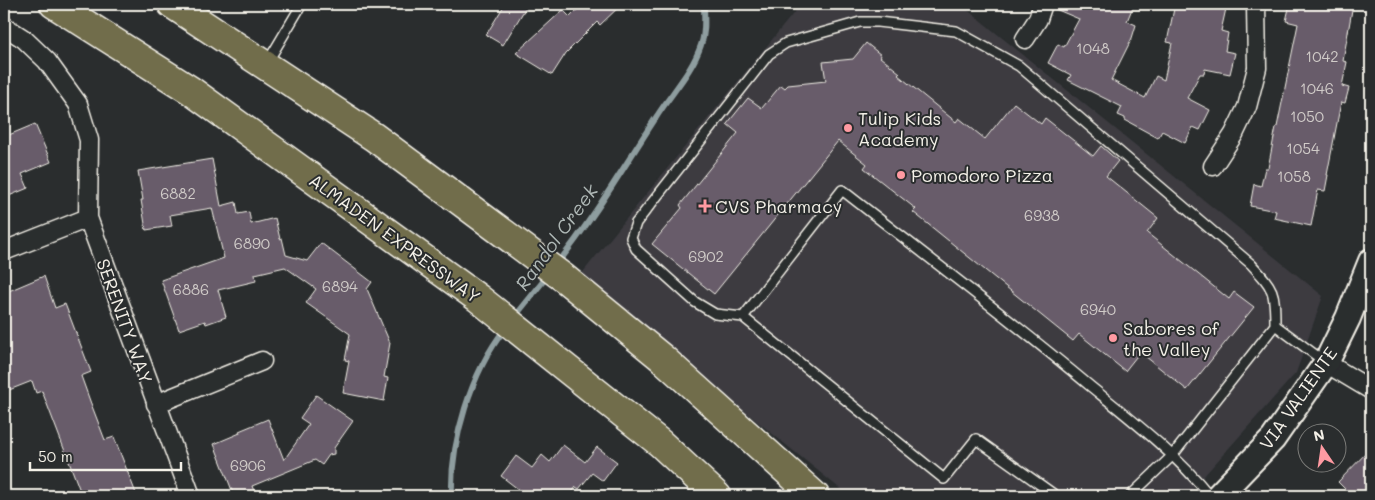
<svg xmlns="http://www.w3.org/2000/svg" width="1375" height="500" font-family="Mali,sans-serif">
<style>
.built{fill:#3c3b40}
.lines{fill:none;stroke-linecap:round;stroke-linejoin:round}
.stream{stroke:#8e9d9f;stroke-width:6}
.building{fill:#675c6b;stroke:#f4f1e8}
.lane-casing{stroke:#f4f1e8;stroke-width:12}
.street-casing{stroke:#f4f1e8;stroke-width:21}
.secondary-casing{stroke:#f4f1e8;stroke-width:28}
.primary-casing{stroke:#f4f1e8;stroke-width:31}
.lane{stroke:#2a2d2e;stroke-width:9}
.street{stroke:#2a2d2e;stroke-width:18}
.secondary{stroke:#2a2d2e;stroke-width:24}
.primary{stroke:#716d4b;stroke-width:28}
.poi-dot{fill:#ff9aa2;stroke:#2a2d2e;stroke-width:2}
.labels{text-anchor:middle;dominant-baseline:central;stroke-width:4;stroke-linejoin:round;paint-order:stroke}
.number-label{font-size:15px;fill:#d1ccc9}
.poi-label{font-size:18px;fill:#f4f1e8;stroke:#2a2d2e;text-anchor:start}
.street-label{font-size:18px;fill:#f4f1e8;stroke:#2a2d2e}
.water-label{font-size:19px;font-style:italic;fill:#b0b9b7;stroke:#2a2d2e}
</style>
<rect width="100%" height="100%" fill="#2a2d2e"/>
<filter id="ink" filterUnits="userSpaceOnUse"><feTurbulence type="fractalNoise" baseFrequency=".02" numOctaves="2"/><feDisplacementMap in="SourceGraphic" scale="10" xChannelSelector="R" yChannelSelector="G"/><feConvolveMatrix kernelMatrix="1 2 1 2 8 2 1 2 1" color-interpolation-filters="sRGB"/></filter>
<g filter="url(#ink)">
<path class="built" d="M801 4H921L965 8 1323 296 1296 373 1186 496H849L579 277Z"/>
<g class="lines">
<path class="stream" d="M557 264C594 218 624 166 657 116 672 92 692 72 701 45 706 32 704 17 704 4
M513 319 549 274
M452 496C450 442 471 372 505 329"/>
</g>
<path class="building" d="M505 4H528L503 45 486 35Z
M580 4H622L600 25 597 22 566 53 552 75 516 53 563 10 570 17 582 5Z
M1053 4H1134L1127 21 1136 25 1132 38 1111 80 1145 98 1156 76 1164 80 1172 43 1167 42 1175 4H1227L1221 31 1228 33 1225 51 1235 53 1230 74 1205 69 1204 74H1200L1187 98 1210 110 1200 130 1193 127 1185 143 1162 131 1158 138 1125 120V118L1118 115 1122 107 1068 80 1071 75 1048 63 1058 44 1064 47 1079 19 1053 8Z
M1290 4H1353L1343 61 1347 62 1342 86 1349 88 1345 103 1341 102 1327 175H1328L1325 191 1318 190 1311 226 1274 218 1276 211 1250 206 1254 184 1261 186 1265 168H1268L1276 127H1277L1298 24 1286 21Z
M866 43 881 55 880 57 900 73 898 75 956 122 959 118 985 139 1014 103 1041 124 1045 118 1093 156 1101 146 1118 161 1106 176 1158 218 1147 233 1229 299 1234 292 1254 307 1187 390 1140 352 1125 371 1079 334 1073 341 913 212 916 209 864 168 867 164 838 141 714 294 652 244 682 208 680 205 738 133 727 124 748 98 762 108 781 85 785 88 788 85 826 81 823 62 853 59Z
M35 124 51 162 22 174 28 188 4 198V137Z
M212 159 221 206 236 202 238 214 249 212 251 224 275 218 280 239 282 238 286 255 307 261 321 243 372 282 367 289 390 343 384 377 388 378 384 401 343 393 349 361 345 360 350 334 306 303 316 289 285 267 255 274 256 281 218 290 226 317 206 324 205 321 179 330 161 280 224 258 212 208 170 215 172 226 146 230 141 200H143L138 171Z
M44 276 55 308 65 304 91 372 81 376 90 401 105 440 114 437 137 496H82L42 391 36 393 32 381 4 392V293Z
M316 395 353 421 334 448V454L329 455 322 465 315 460 252 486 256 496H240L238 492 233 493 214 444 240 433 239 431 268 419 284 460 309 424 300 418Z
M563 445 585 462 597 447 617 462 603 481 592 473 579 489 576 487 569 496H527L501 476 516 456 532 468 542 455 550 462Z
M1371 448V496H1352L1338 482Z"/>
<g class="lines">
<g class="lane-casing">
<path id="lane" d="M267 63 302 4
M743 317 715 314 695 302 636 249 631 238 636 223 769 54 786 43 860 22H878L956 31 1019 66 1251 264C1274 289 1275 290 1275 325L1172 456 1130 496
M1275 325 1325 362
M1056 496 976 439 944 479 743 317 842 190C925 255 1009 318 1090 386 1132 420 1176 454 1210 496"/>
</g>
<g class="street-casing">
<path id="street" d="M4 26 24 39 47 61 78 104 89 140 88 218 191 496
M1025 39 1038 19 1043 4
M1213 166 1234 134 1247 107 1257 68 1256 4
M4 251 88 218
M1326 363 1371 390
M156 404 262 361"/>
</g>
<g class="secondary-casing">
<path id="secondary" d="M1218 496 1273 439 1326 363 1348 318 1371 261"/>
</g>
<g class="primary-casing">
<path id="primary" d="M54 4 190 90 478 298 660 443 717 496
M172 4 374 137 564 278 662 358 815 496"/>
</g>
<use href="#lane" class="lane"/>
<use href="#street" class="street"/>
<use href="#secondary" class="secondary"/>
<use href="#primary" class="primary"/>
</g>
</g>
<g class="poi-dot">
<circle cx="848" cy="128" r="5"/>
<circle cx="901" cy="175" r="5"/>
<path d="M702.5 198.5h5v5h5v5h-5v5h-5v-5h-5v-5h5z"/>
<circle cx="1113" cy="338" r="5"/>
</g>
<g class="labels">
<g class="number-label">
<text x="1093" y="48">1048</text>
<text x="1322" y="56">1042</text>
<text x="1317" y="88">1046</text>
<text x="1307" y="116">1050</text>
<text x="1303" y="148">1054</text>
<text x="1294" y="176">1058</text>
<text x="178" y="193">6882</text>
<text x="1042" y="215">6938</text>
<text x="252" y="243">6890</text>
<text x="706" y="256">6902</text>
<text x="340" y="286">6894</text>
<text x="191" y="289">6886</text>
<text x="1098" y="309">6940</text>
<text x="248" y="465">6906</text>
</g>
<g class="poi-label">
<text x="858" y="118">Tulip Kids<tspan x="858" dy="21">Academy</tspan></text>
<text x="911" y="175">Pomodoro Pizza</text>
<text x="715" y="206">CVS Pharmacy</text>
<text x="1123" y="328">Sabores of<tspan x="1123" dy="21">the Valley</tspan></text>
</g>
<g class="street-label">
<text transform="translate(395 238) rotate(36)">ALMADEN EXPRESSWAY</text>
<text transform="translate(125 321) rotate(70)">SERENITY WAY</text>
<text transform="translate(1298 398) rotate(-55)">VIA VALIENTE</text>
</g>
<g class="water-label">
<text transform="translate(556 237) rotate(-54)">Randol Creek</text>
</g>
</g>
<rect width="1375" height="500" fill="none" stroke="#2a2d2e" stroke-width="20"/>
<rect x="10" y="10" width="1355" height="480" fill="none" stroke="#f4f1e8" stroke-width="2" filter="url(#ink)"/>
<g transform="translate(1322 448) rotate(347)"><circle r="24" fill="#2a2d2e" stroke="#7b7b78"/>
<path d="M0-4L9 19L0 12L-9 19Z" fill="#ff9aa2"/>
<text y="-8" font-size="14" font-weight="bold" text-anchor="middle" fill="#f4f1e8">N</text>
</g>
<path d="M30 462v8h151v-8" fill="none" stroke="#f4f1e8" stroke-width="2.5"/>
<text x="38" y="462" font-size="15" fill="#f4f1e8" stroke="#2a2d2e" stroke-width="4" paint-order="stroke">50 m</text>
</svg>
